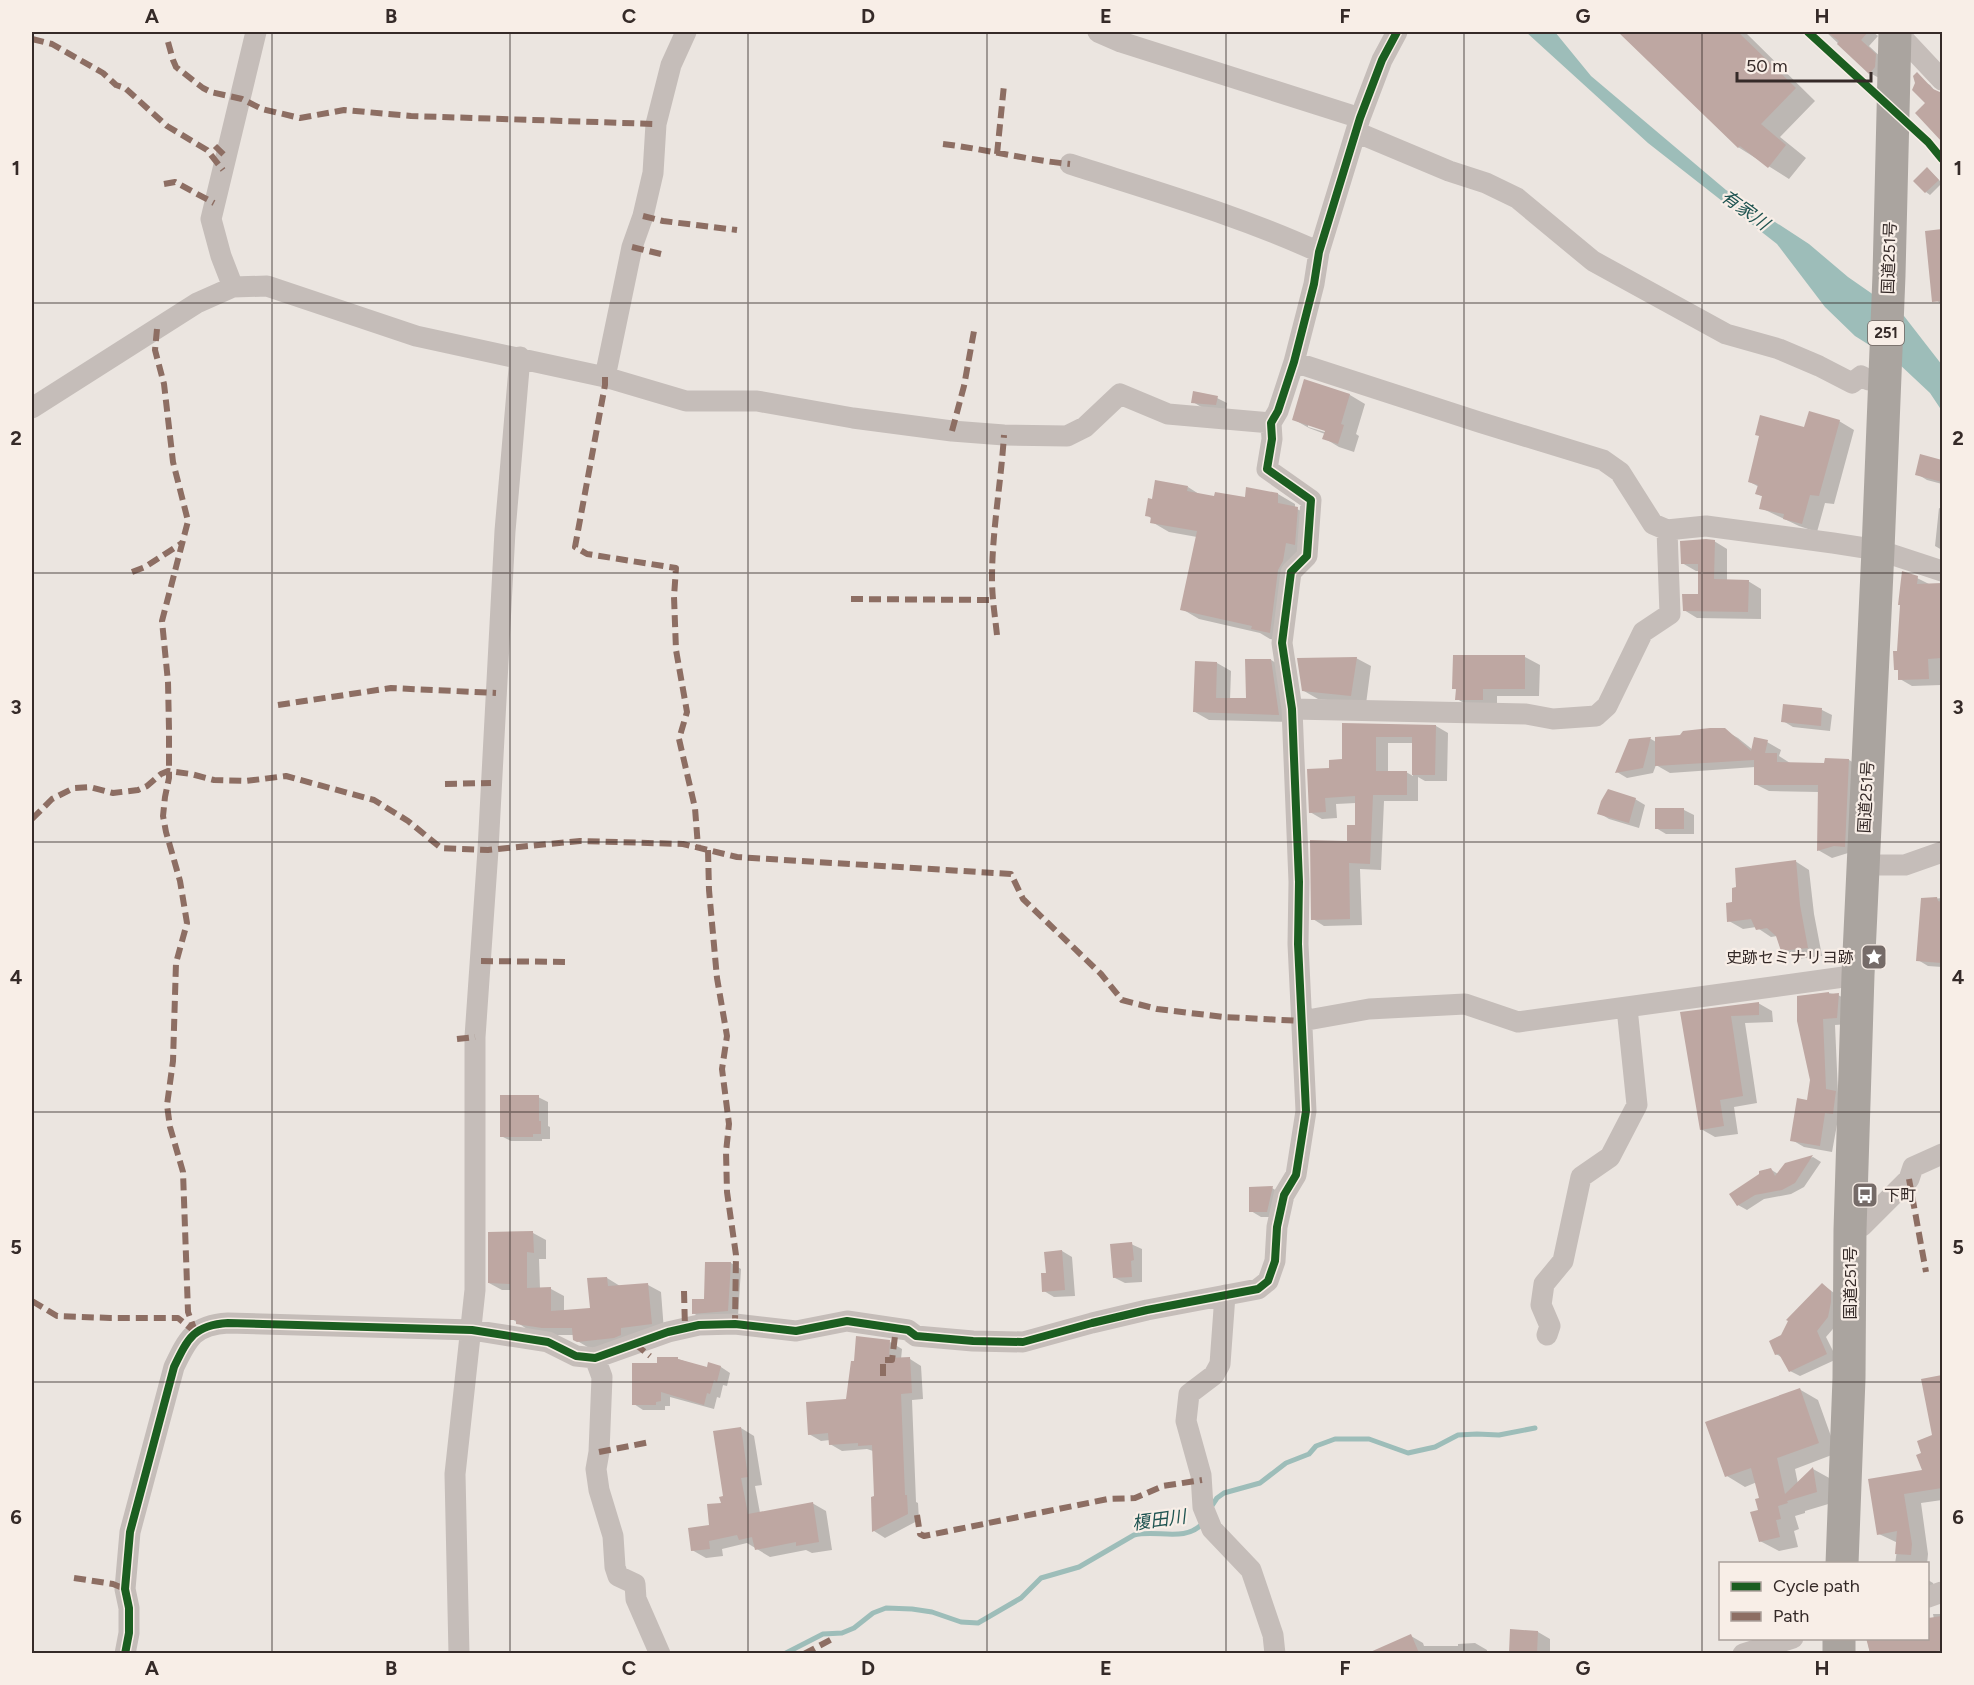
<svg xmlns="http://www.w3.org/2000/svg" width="1974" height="1685" font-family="Figtree,'Noto Sans JP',sans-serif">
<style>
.water{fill:#9dbdb9}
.shadow{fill:#0003;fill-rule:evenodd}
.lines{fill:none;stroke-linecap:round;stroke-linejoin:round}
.stream{stroke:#9dbdb9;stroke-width:5}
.building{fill:#bea7a2}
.street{stroke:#c5bdb9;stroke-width:21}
.highway{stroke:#aaa49f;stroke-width:33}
.quiet{stroke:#8d6e63;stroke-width:6;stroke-dasharray:12 6;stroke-linecap:butt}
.cycleway-casing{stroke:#f8eee7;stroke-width:11}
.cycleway{stroke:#1b5e20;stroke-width:8}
.grid{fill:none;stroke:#352a28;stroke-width:1.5;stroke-opacity:0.55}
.labels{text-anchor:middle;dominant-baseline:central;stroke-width:4.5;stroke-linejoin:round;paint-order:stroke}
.shield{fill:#f8eee7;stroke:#706561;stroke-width:1.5}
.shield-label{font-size:15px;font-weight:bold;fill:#352a28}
.street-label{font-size:16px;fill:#352a28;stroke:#f8eee7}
.poi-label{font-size:16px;fill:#352a28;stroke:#f8eee7;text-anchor:end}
.water-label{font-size:18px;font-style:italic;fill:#1f5451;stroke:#f8eee7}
.neatline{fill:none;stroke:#352a28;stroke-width:2}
.grid-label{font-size:20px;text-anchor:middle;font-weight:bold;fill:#352a28}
</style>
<rect width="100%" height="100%" fill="#ebe5e0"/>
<path class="water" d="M1526 32H1555L1591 76 1726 190 1809 244 1848 277 1904 316 1942 365V411L1930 393 1898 363 1855 336 1825 307 1777 244 1648 143Z"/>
<path class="shadow" d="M1620 32H1745L1815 101 1780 137 1806 158 1789 179 1738 147Z
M1826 32H1873L1878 36 1869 46 1885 61 1879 78 1870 73Z
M1920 80 1930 85 1942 99V139L1917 113 1927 103Z
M1931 172 1942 183 1930 195 1926 192Z
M1942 231V304L1934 299 1927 232Z
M1305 381 1350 395 1365 404 1356 434 1359 436 1354 452 1339 447 1324 438 1325 434 1309 428 1293 419ZM1308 424 1332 431 1331 434 1308 427Z
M1217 398 1227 403 1226 410 1203 408 1193 402Z
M1839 421 1854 430 1834 504 1825 503 1817 532 1799 526 1761 508 1764 497 1757 494 1759 487 1750 482 1805 429Z
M1922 456 1942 461V484L1927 480 1917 474Z
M1188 487 1202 496 1246 499 1278 494 1295 504V508L1315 518 1296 581 1288 642 1270 639 1260 633 1199 619 1182 609 1197 537 1169 532 1152 522V519L1147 515Z
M1939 508 1942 509V550L1935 546Z
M1714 541 1727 549V581H1748L1761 589V619L1697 618 1684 610 1700 596V571H1696L1682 563Z
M1917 578 1931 585H1942L1941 685 1912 686 1900 679V671L1895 669Z
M1525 657 1540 665 1539 696H1497V708L1471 707 1457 699V690L1454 688Z
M1356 658 1371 666 1366 704 1318 699 1304 691Z
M1271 660 1285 668 1293 722 1209 720 1195 712 1196 663H1217L1231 671 1230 700H1248Z
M1822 710 1832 715 1830 731 1793 727 1783 721Z
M1343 724 1436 726 1448 733 1447 781H1425L1418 777V801H1384L1381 870 1360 869 1362 925 1324 926 1313 919 1356 827V803L1336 804 1337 818 1322 819 1310 812 1331 769 1344 761ZM1388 743H1414L1413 776 1406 772H1388Z
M1724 730 1738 738 1753 750 1767 742 1781 750 1779 756 1790 763 1825 764 1826 759 1849 760 1863 768 1848 853 1832 858 1818 850 1819 792 1769 791 1755 784V767L1670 773 1656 765 1653 773 1627 778 1617 772 1630 740 1651 739 1656 742Z
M1635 799 1645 805 1639 828 1609 819 1599 813Z
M1656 809 1684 810 1694 815V834H1666L1656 828Z
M1795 861 1809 870 1814 914 1822 956 1797 959 1783 950 1777 936 1771 937 1756 927 1743 929 1729 921 1734 904Z
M1942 898V967L1928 966 1918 960 1923 900Z
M1829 993 1838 995 1851 1002 1849 1024 1835 1025 1838 1093 1848 1099 1838 1119 1832 1152 1804 1147 1792 1140 1808 1102 1812 1080 1799 1021Z
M1758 1003 1772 1011 1773 1022 1745 1023 1757 1103 1734 1107 1738 1134 1715 1137 1701 1129 1682 1014Z
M538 1097 548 1102V1126L550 1127V1139H542V1141H511L501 1136Z
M1813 1157 1821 1162 1804 1187 1791 1194 1764 1199 1747 1210 1738 1205 1770 1169 1778 1174 1786 1165Z
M1272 1188 1282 1194 1277 1217H1261L1251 1211Z
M533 1233 546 1240V1259H539L540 1289H551L564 1296V1312L591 1310 607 1278 620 1286 648 1285 661 1292 664 1331 591 1349 574 1339V1335H556L530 1331 512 1319V1290H502L489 1283Z
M1131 1244 1142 1249V1282L1125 1283 1115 1278Z
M1062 1251 1072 1257 1075 1296 1054 1297 1044 1291 1047 1274Z
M706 1263H731L741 1269 738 1316 703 1319 693 1313 705 1301Z
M1823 1285 1841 1298 1838 1323 1826 1337 1837 1359 1800 1376 1790 1371 1783 1358 1776 1354 1782 1336Z
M890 1342 902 1349 901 1359H910L921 1366 923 1399 912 1400 916 1502 918 1503 919 1520 885 1538 874 1531 872 1498H876L873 1451 867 1449 842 1451 830 1444V1440L821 1441 809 1434 848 1401Z
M678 1359 708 1369 709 1364 721 1367 730 1373 727 1386 723 1385 720 1398 717 1397 714 1409 670 1397V1406H665V1410H643L634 1404 659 1364Z
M1942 1376V1500L1921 1503 1928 1554 1927 1564H1895L1898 1543 1879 1534 1870 1480 1924 1471 1923 1454 1934 1436 1922 1380Z
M1799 1389 1818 1400 1837 1453 1795 1469 1798 1484 1813 1469 1831 1479 1835 1502 1805 1511V1513L1795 1516 1799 1529 1794 1531 1798 1547 1779 1551 1760 1541 1761 1499 1757 1482 1745 1487 1727 1476Z
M741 1428 754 1436 762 1485 755 1486 760 1513 812 1503 826 1511 832 1550 812 1553 806 1550 770 1557 747 1543 722 1549 723 1556 706 1558 692 1550 710 1527 723 1505Z
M1928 1580 1933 1583 1937 1596 1928 1600Z
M1933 1614H1942V1654H1870L1867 1638H1928V1620L1934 1619Z
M1511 1631 1538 1632 1550 1639V1654H1510Z
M1411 1636 1423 1643 1424 1646H1458V1644L1475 1643 1487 1650V1654H1395L1391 1645Z"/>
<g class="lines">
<path class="stream" d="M1211 1507 1217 1498 1224 1493 1260 1483 1286 1463 1309 1454 1316 1446 1335 1439H1369L1408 1453 1435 1447 1458 1435 1477 1434 1499 1435 1535 1428
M784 1654 823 1634 842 1633 854 1628 873 1613 886 1608 912 1609 932 1612 961 1622 978 1623 1021 1598 1041 1578 1079 1567 1134 1535C1157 1529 1185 1543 1203 1523"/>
</g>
<path class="building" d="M1618 32H1738L1796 88 1761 124 1786 145 1768 168 1740 146 1738 148Z
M1827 32H1868L1861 40 1876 54 1875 67 1869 74 1837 44 1839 41Z
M1917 72 1933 89 1942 93V142L1915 113 1925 103 1912 90 1915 83 1913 76Z
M1927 167 1939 180 1925 193 1913 181Z
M1942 229V301L1932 302 1925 231Z
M1304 379 1350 394 1341 424 1344 425 1338 444 1322 439 1325 431 1292 420Z
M1193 391 1218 396 1216 405 1191 403Z
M1809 411 1840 420 1819 496 1810 495 1802 524 1783 519 1784 514 1759 509 1762 496 1755 494 1758 485 1748 482 1759 436 1755 435 1760 415 1804 427Z
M1920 454 1942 460V482L1915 475Z
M1155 480 1188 486 1187 491 1214 496 1215 492 1245 497 1246 487 1278 493V503L1298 507 1295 545 1286 543 1283 561 1278 570 1270 633 1251 629 1252 626 1180 610 1197 531 1150 523 1151 517 1145 516 1148 498 1152 499Z
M1706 539 1715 540 1714 579 1749 580 1748 612 1683 611 1682 594H1698V564H1681L1680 541Z
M1902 571 1918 576 1917 584 1942 583V658L1928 659 1929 679 1898 680V670H1894L1893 651H1897L1900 605H1898Z
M1453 655H1525V689H1483V700H1455L1456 689H1452Z
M1357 657 1351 696 1302 691 1297 658Z
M1245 659H1271L1279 715 1193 712 1195 661 1217 662 1216 698H1246Z
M1783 704 1822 708 1821 726 1781 722Z
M1342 723 1436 725 1435 775H1412V737H1376V771H1407V795H1373L1370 864 1349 863 1350 919 1311 920 1310 840 1347 841V825H1355V796L1325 798 1326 812 1309 813 1307 769 1329 768V760L1342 759Z
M1710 728H1725L1751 751 1754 737 1768 740 1765 753H1777V762L1824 763 1825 758 1849 759 1845 847 1834 846 1817 851 1818 785H1754V760L1655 766V737L1680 735 1683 731Z
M1651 737 1643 768 1615 773 1629 739Z
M1608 789 1636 798 1629 823 1597 814 1601 801Z
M1655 808H1684V829H1655Z
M1796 860 1800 905 1808 948 1781 951 1776 936 1767 928 1756 930 1751 919 1727 922 1726 903 1732 902V888L1736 887 1735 868Z
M1937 897 1938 901 1942 902V963L1916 961 1921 898Z
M1829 992V994L1839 993 1837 1018 1823 1019 1826 1089 1836 1091 1835 1098 1833 1114 1825 1113 1820 1146 1790 1141 1797 1098 1807 1100 1810 1080 1797 1021V996Z
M1759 1002V1015L1731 1016 1743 1096 1720 1100 1724 1126 1700 1130 1680 1012Z
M500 1095H539V1121H541V1134H533V1137H500Z
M1813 1155 1795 1183 1782 1190 1755 1195 1737 1206 1729 1194 1759 1174V1171L1771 1168 1775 1176 1785 1163Z
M1273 1186 1267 1212H1249V1187Z
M533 1231 534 1253 527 1252V1288L551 1287V1311L590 1308 587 1278 607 1277 608 1286 648 1283 652 1324 621 1328V1335L614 1338 577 1342 573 1340 572 1328H542L516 1324V1320H510V1284L488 1283V1232Z
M1132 1242 1134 1260 1131 1261 1132 1277 1113 1278 1110 1244Z
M1062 1250 1065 1290 1042 1292 1041 1273H1046L1044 1252Z
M705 1262H731L728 1311 692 1314V1299H704Z
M1822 1283 1831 1291V1302L1828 1317 1817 1331 1827 1354 1789 1372 1779 1354 1775 1355 1769 1341 1781 1335 1788 1321 1786 1320Z
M856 1336 890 1340 889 1358 910 1357 912 1393 901 1394 905 1495H907L908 1514 872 1532 871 1497 874 1496 872 1445 858 1446V1443L829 1445 828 1433 808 1435 806 1402 846 1399 851 1361H854Z
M657 1357H678V1359L707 1367 708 1362 721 1366 717 1382 714 1380 710 1394 707 1393 704 1405 661 1392V1401L656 1402V1405H632V1363H657Z
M1942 1375V1459H1940L1942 1488 1904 1494 1912 1544 1911 1555 1895 1554 1897 1531 1877 1535 1868 1479 1922 1470 1916 1455 1921 1453 1917 1441 1932 1435 1921 1379Z
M1800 1388 1819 1443 1777 1458 1785 1494 1813 1467 1817 1492 1787 1501 1788 1503 1778 1506 1781 1519 1776 1520 1780 1537 1759 1542 1750 1512 1758 1510 1755 1499 1759 1498 1751 1468 1725 1477 1705 1422Z
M741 1427 748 1477 741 1478 748 1514 813 1502 819 1542 796 1546V1542L755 1550 752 1537 739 1540 737 1535 709 1541 710 1549 691 1551 688 1528 709 1525 707 1504 721 1503 719 1497 723 1496 713 1431Z
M1942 1616V1650L1922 1653H1870L1866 1638H1928V1618Z
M1510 1629 1538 1631 1537 1653H1509Z
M1411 1634 1419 1653H1368Z"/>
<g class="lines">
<path class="street" d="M1098 32 1121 42 1360 118
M1897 32 1942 80
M1356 132 1449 171 1486 183 1517 198 1593 261 1726 334 1779 349 1819 366 1852 383 1861 376 1869 380
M1070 164C1154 191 1238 215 1319 252
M233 287 221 256 211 219 256 32
M1294 362 1479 422 1603 460 1620 472 1653 524 1667 530 1706 526 1833 543 1878 550 1942 571
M605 377 632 247 643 216 653 173 656 124 671 65 686 32
M32 408 197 303 233 287 267 286 416 336 605 377 686 401H757L853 418 952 431 1004 435 1067 436 1085 427 1120 394 1168 414 1271 423
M1292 709 1526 714 1553 719 1596 716 1607 706 1643 632 1670 614 1667 530
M1863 865H1905L1942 852
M1302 1021 1369 1009 1465 1004 1518 1022 1858 975
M1850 1230 1862 1226 1909 1179 1913 1167 1942 1154
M1225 1295 1220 1364 1214 1375 1189 1394 1186 1421 1201 1475 1203 1507 1212 1529 1251 1570 1273 1635 1275 1654
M1547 1335 1550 1326 1541 1305 1544 1284 1563 1261 1581 1177 1610 1157 1637 1105 1627 1008
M595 1358 602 1377 599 1452 596 1469 599 1490 613 1536 615 1567 618 1576 635 1584 636 1599 660 1654
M1928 1597 1942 1592
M125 1654 129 1633V1608L125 1589 130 1532 174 1367C188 1338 194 1325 228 1323L472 1330 548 1342 576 1356 595 1358 668 1332 699 1325 735 1324 796 1331 847 1321 908 1330 916 1336 973 1341 1023 1342 1092 1323 1147 1310 1258 1289 1268 1281 1275 1261 1277 1227 1284 1195 1296 1175 1306 1111 1298 944 1299 882 1292 709 1282 643 1291 572 1307 556 1311 500 1267 469 1272 439 1271 423 1278 411 1294 362 1314 284 1319 252 1360 118 1382 60 1397 32
M459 1654 455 1474 475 1290V1037L488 850 505 531 520 357
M1743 1654 1793 1638"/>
<path class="highway" d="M1842 1564 1849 1378 1850 1230 1858 975 1878 550 1889 275 1895 32
M1839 1654V1638"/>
<path class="quiet" d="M32 39 52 44 103 73 116 85 125 88 167 126 207 150 223 170
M168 42 173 60 176 67 203 88 211 92 242 99 262 109 300 118 344 110 411 116 656 124
M943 144C985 149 1027 160 1070 164
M215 146 226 157
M997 154 1004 85
M164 184 175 182 214 203
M643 216 663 221 737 230
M632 247 661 254
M157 329 155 350 164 384 173 462 188 521 162 621 168 682 169 729V778L165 797 163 816 166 832 180 881 187 923 176 963 173 1061 167 1105 170 1127 183 1172 188 1312 195 1331
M605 377V385L575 547 587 554 676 568 674 597 676 650 687 712 679 739 695 808 698 847
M952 431 964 386 974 331
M132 572 145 567 182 543
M851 599 993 600
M997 635C995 616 992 598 992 579 992 531 1001 483 1004 435
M278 705 391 688 496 693
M445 784 491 783
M32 819 52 799 74 788 90 787 113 793 138 790 147 786 161 774 168 771 191 774 214 780 246 781 286 776 374 800 408 821 441 848 488 850 580 841 683 844 737 857 1011 874 1023 899 1101 974 1122 1000 1157 1009 1224 1017 1302 1021
M708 850 709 890 717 978 727 1036 722 1069 729 1124 726 1152 727 1192 736 1255 735 1324
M481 961 569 962
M457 1039 475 1037
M1909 1179 1926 1272
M684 1291 685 1328
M32 1301 57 1316 110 1318H178L194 1331
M635 1344 650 1356
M883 1376V1360H892L896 1328
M599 1452 650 1442
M917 1515 920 1534 924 1536 1108 1499 1135 1498 1163 1486 1202 1480
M74 1578 113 1584 125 1589
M804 1654 832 1639"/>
<g class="cycleway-casing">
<path id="cycleway" d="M1808 32 1928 142 1942 159
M125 1654 129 1633V1608L125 1589 130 1532 174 1367C188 1338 194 1325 228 1323L472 1330 548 1342 576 1356 595 1358 668 1332 699 1325 735 1324 796 1331 847 1321 908 1330 916 1336 973 1341 1023 1342 1092 1323 1147 1310 1258 1289 1268 1281 1275 1261 1277 1227 1284 1195 1296 1175 1306 1111 1298 944 1299 882 1292 709 1282 643 1291 572 1307 556 1311 500 1267 469 1272 439 1271 423 1278 411 1294 362 1314 284 1319 252 1360 118 1382 60 1397 32"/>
</g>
<use href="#cycleway" class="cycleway"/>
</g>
<path class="grid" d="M272 32V1654M510 32V1654M748 32V1654M987 32V1654M1226 32V1654M1464 32V1654M1702 32V1654M32 303H1942M32 573H1942M32 842H1942M32 1112H1942M32 1382H1942"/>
<defs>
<g id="sight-square" transform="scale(1.35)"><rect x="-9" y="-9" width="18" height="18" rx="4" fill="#756b68" stroke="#f8eee7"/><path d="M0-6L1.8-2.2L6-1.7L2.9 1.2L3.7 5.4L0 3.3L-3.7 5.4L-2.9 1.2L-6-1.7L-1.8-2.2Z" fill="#fff"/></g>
<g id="bus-square" transform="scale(1.35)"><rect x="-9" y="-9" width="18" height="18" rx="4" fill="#756b68" stroke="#f8eee7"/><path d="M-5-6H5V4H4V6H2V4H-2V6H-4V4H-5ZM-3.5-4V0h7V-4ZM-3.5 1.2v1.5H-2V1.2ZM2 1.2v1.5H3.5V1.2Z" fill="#fff"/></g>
</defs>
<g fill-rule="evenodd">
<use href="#sight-square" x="1874" y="957"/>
<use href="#bus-square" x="1865" y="1195"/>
</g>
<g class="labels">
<rect class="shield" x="1868" y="321" width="36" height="24" rx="4.5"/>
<g class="shield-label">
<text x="1886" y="333">251</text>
</g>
<g class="street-label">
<text transform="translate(1889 258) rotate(-88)">国道251号</text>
<text transform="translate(1866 797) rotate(-87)">国道251号</text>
<text transform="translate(1850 1283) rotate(-90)">国道251号</text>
</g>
<g class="poi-label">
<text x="1854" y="957">史跡セミナリヨ跡</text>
<text x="1884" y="1195" text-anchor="start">下町</text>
</g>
<g class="water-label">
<text transform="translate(1745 210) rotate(36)">有家川</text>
<text transform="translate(1159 1520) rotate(-8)">榎田川</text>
</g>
</g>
<rect width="1974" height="1685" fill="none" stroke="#f8eee7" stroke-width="66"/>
<rect x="1719" y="1562" width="210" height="78" fill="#f8eee7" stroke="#aaa09b" stroke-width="1.5"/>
<rect x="1731" y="1582" width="30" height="9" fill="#1b5e20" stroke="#aaa09b" stroke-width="1.5"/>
<text x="1773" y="1592" font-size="18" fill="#352a28">Cycle path</text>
<rect x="1731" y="1612" width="30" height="9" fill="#8d6e63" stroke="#aaa09b" stroke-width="1.5"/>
<text x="1773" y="1622" font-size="18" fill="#352a28">Path</text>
<path d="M1737 72v9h134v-9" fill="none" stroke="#352a28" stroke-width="3"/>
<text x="1746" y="72" font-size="18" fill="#352a28" stroke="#f8eee7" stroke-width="4.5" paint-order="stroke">50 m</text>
<rect x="33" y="33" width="1908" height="1619" class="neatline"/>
<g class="grid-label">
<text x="152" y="23">A</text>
<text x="391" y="23">B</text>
<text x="629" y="23">C</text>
<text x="868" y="23">D</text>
<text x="1106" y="23">E</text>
<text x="1345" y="23">F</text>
<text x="1583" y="23">G</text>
<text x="1822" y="23">H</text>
<text x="16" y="175">1</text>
<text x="1958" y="175">1</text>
<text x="16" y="445">2</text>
<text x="1958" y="445">2</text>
<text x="16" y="714">3</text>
<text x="1958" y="714">3</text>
<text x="16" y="984">4</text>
<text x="1958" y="984">4</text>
<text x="16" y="1254">5</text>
<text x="1958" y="1254">5</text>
<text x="16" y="1524">6</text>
<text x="1958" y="1524">6</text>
<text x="152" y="1675">A</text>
<text x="391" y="1675">B</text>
<text x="629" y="1675">C</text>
<text x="868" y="1675">D</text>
<text x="1106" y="1675">E</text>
<text x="1345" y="1675">F</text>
<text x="1583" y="1675">G</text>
<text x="1822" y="1675">H</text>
</g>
</svg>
